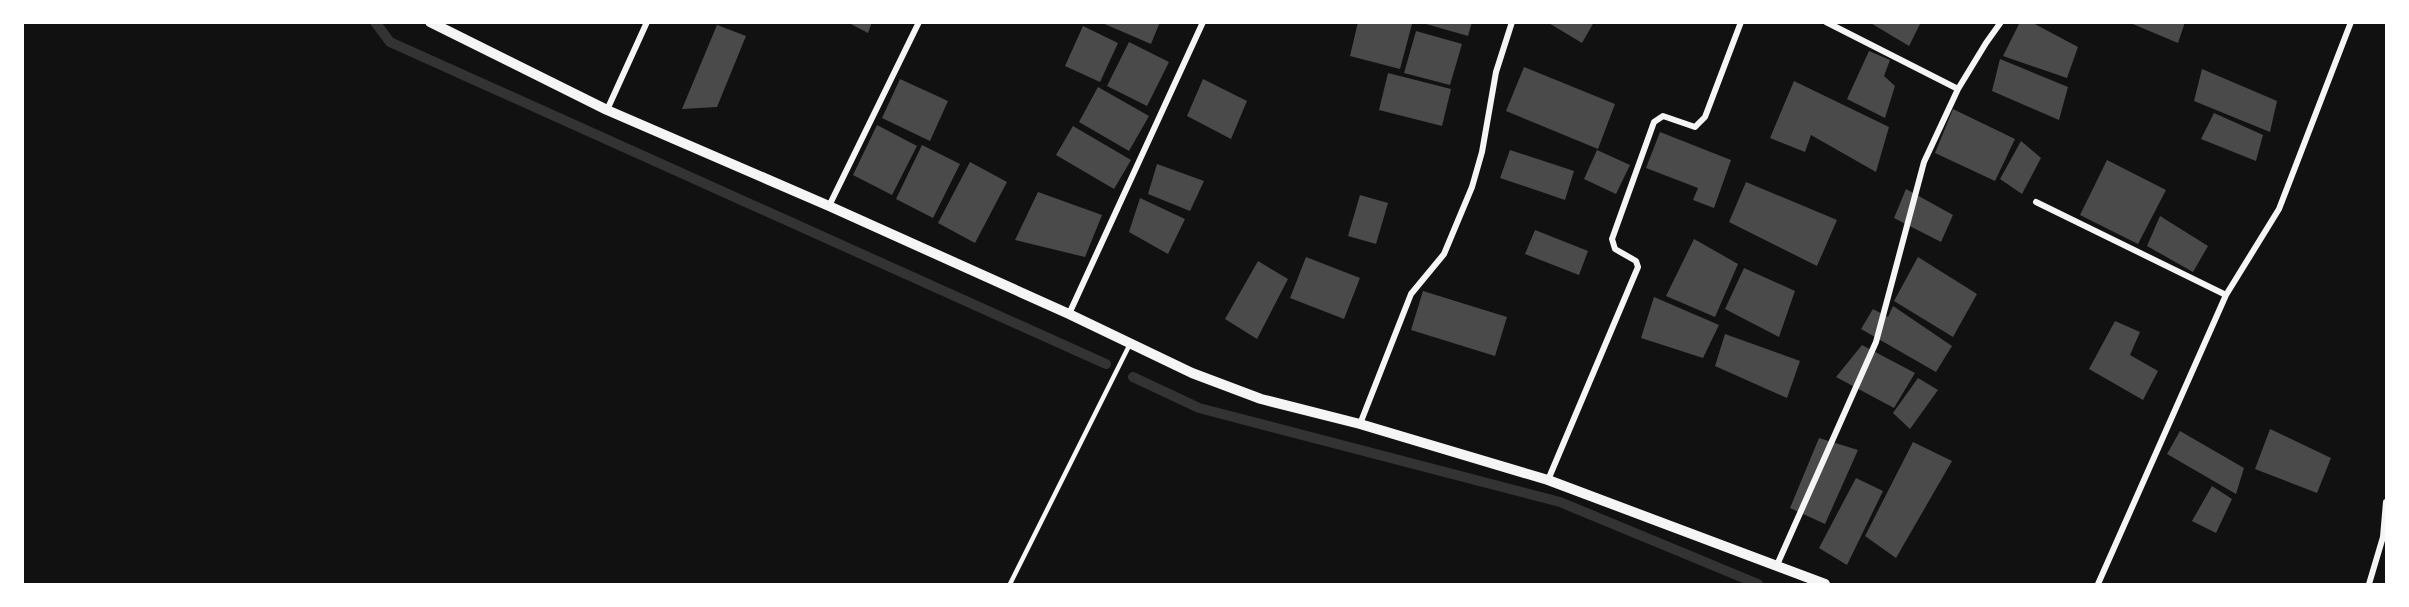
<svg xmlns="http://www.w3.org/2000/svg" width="2409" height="607" font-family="Helvetica,sans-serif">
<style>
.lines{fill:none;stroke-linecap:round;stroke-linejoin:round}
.stream{stroke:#333;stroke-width:10}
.building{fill:#4a4a4a}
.service{stroke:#f5f5f5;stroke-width:4.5}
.minor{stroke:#f5f5f5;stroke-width:6}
.tertiary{stroke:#f5f5f5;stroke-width:10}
</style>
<rect width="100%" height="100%" fill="#111"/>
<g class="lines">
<path class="stream" d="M375 22 390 42 1106 364
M1133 377 1199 408 1560 502 1758 584"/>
</g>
<path class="building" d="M847 22H872L868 33Z
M1100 22H1160L1151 44Z
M1358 22 1412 24 1400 69 1350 56Z
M1419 22H1472L1468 36Z
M1547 22H1594L1582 43Z
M1869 22H1921L1909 46Z
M2020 22H2031L2078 47 2067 78 2003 56Z
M2128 22H2185L2178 43Z
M717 25 746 36 717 107 682 109Z
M1083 26 1118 43 1100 82 1065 66Z
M1416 31 1462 44 1450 85 1404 73Z
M1129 42 1169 62 1147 106 1107 86Z
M1869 51 1890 60 1884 76 1895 86 1885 118 1847 99Z
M2000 59 2068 87 2059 120 1992 91Z
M1524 67 1615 104 1598 149 1506 111Z
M2202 69 2277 101 2270 132 2194 101Z
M1388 73 1451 89 1442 126 1379 110Z
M900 79 948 101 930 141 882 118Z
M1203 79 1247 101 1231 139 1187 116Z
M1794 81 1889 127 1876 172 1811 135 1805 152 1770 138Z
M1098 87 1149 116 1129 151 1079 122Z
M1953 109 2015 139 1995 181 1935 153Z
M2214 113 2263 135 2256 161 2201 139Z
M877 125 917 146 892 195 853 175Z
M1073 126 1131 160 1114 189 1056 155Z
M1660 132 1731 160 1714 208 1693 200 1698 188 1646 168Z
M2021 141 2041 158 2022 194 2000 179Z
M922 145 960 164 933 218 896 199Z
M1510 150 1574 171 1565 200 1500 178Z
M1597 150 1630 165 1616 194 1584 179Z
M2107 160 2166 190 2138 244 2080 215Z
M970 162 1007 182 975 243 938 223Z
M1157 164 1204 181 1190 211 1148 194Z
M1746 182 1837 220 1817 266 1729 222Z
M1906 189 1953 215 1941 242 1894 218Z
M1038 192 1102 215 1085 257 1015 240Z
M1360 195 1388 203 1376 244 1348 236Z
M1140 198 1185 219 1168 254 1129 232Z
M2160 216 2208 246 2193 272 2147 246Z
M1535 230 1588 251 1579 275 1525 254Z
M1694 239 1738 264 1715 317 1666 296Z
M1306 257 1360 278 1344 319 1290 298Z
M1918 257 1977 294 1953 337 1894 301Z
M1258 261 1288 279 1257 339 1225 319Z
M1744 268 1795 291 1779 337 1725 309Z
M1423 291 1507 317 1495 356 1411 330Z
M1654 297 1719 325 1703 358 1641 338Z
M1893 306 1952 346 1936 372 1861 329 1873 309 1888 317Z
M2115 321 2140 332 2130 355 2158 371 2143 400 2089 369Z
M1725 334 1800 361 1787 398 1715 366Z
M1862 345 1915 373 1894 408 1836 377Z
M1918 378 1938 390 1910 429 1893 413Z
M2270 429 2331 458 2317 493 2255 469Z
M2180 431 2244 468 2236 494 2167 454Z
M1819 438 1858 450 1825 524 1790 508Z
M1913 442 1952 461 1896 558 1865 536Z
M1856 478 1883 491 1847 565 1819 548Z
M2212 486 2232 499 2216 533 2192 521Z"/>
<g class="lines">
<path class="service" d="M1010 584 1130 344"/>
<path class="minor" d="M1826 22 1958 89
M607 110 647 22
M2036 202 2226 295
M829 206 919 22
M1069 314 1203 22
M1360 424 1411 294 1444 254 1472 187 1482 152 1496 72 1512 22
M1548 480 1638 267 1636 261 1615 249 1612 239 1654 122 1663 116 1695 127 1705 117 1741 22
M1777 565 1876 342 1924 162 1958 89 1986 43 2001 22
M2098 584 2226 295 2279 209 2351 22
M2369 584 2383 537 2386 502"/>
<path class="tertiary" d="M430 22 607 110 829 206 1069 314 1192 373 1261 399 1360 424 1548 480 1825 584"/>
</g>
<rect width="2409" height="607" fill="none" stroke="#ffffff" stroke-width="48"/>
</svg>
